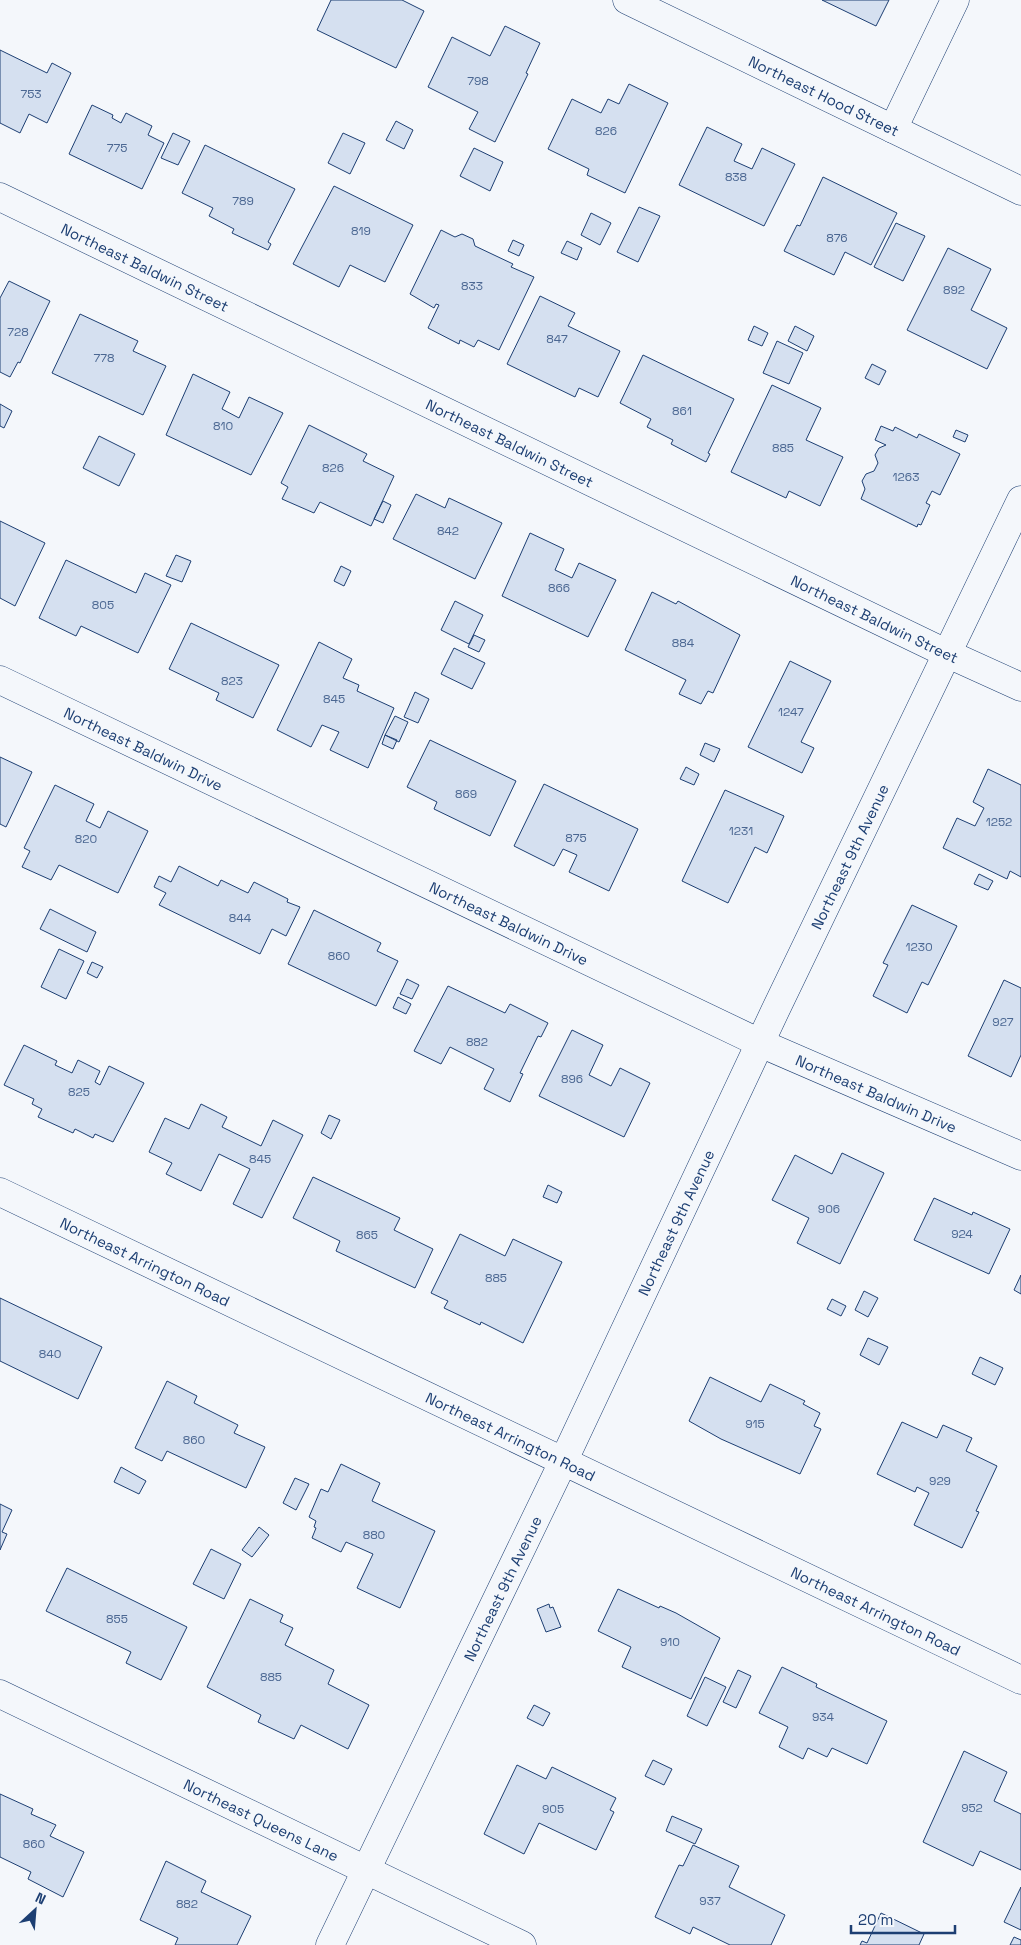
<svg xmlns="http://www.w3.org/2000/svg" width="1021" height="1945" font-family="'Space Grotesk',sans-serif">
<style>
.building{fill:#d5e0f0;stroke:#1d3f73}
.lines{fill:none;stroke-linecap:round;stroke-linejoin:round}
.minor-casing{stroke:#1d3f73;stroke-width:29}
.minor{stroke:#f4f7fb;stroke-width:28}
.labels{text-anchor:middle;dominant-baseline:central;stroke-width:4;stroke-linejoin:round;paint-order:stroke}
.number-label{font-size:12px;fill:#4b6792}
.street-label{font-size:15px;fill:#1d3f73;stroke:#f4f7fb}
</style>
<rect width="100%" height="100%" fill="#f4f7fb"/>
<path class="building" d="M331 0H402L424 11 396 68 317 30Z
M822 0H889L876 26Z
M505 26 540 43 526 73 528 74 495 142 469 129 478 112 428 87 452 37 490 56Z
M0 50 47 73 52 63 71 73 47 123 29 114 20 133 0 123Z
M629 84 668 103 625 193 587 175 589 169 548 149 572 99 601 113 608 99 619 104Z
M92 105 113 115 112 118 121 123 126 113 152 126 148 135 164 143 142 189 69 154Z
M396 121 413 130 404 149 386 140Z
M707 127 742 144 734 161 752 169 762 148 795 164 764 226 679 185Z
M173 133 190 141 178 165 161 158Z
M343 133 365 143 350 174 328 163Z
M205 145 295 189 268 242 271 244 268 250 232 233 234 229 209 216 213 208 182 193Z
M474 148 503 162 490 191 460 176Z
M823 177 897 213 871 265 845 252 834 275 784 251 797 225 800 226Z
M334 186 413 225 385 282 350 265 339 287 293 264Z
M639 207 660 216 638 262 617 252Z
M591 213 611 223 600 245 581 235Z
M896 223 925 236 903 281 874 267Z
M441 230 455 237 462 234 473 239 475 246 513 264 511 267 534 277 499 350 478 340 474 347 460 340 459 344 428 328 439 305 436 304 434 308 410 294Z
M513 240 524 245 519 256 508 251Z
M567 241 582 248 577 260 561 253Z
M948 248 991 269 971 310 1007 328 987 369 907 330Z
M9 281 50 301 20 363 18 362 10 377 0 372V298Z
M540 296 575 313 568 326 620 351 598 397 579 388 575 397 507 364Z
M80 314 138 341 133 351 166 366 143 415 52 373Z
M754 326 768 333 762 346 748 340Z
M795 326 814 336 807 351 788 341Z
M777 341 803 353 789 384 763 373Z
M643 355 734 399 708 453 710 454 706 462 671 444 673 440 647 427 651 419 620 403Z
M872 364 886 371 879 385 865 378Z
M193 374 230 392 222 409 239 418 249 397 283 413 251 475 166 435Z
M772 385 821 408 806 440 843 457 820 506 789 491 786 498 731 472Z
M0 404 12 411 4 428 0 426Z
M309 425 367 454 363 461 394 476 371 526 320 502 314 513 282 499 288 487 281 483Z
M881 426 893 431 895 427 917 438 919 434 960 454 940 495 932 491 926 503 930 505 921 525 918 524 917 527 861 499 865 489 862 481 866 474 874 471 878 463 875 455 879 448 886 445 875 440Z
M956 430 968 435 965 442 953 437Z
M99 436 135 454 119 486 83 468Z
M416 494 445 508 449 498 502 523 475 579 393 539Z
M383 501 391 505 383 523 374 519Z
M0 521 45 543 15 606 0 598Z
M530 533 564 549 555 570 572 578 579 563 616 580 588 637 502 596Z
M176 555 191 561 182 582 166 576Z
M66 560 136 593 145 573 171 585 138 653 81 626 76 636 39 618Z
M341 566 351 571 344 586 334 581Z
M652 592 676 604 678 601 740 635 713 693 708 691 701 704 679 694 686 680 625 650Z
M455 601 483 615 469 644 441 630Z
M191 623 279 665 253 718 216 700 219 693 169 669Z
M474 635 485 640 479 652 468 647Z
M319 642 352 659 343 678 359 685 357 691 394 708 368 768 330 750 339 732 322 725 311 747 277 730Z
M454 648 485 663 472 689 441 674Z
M790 661 831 681 801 742 814 748 802 773 748 747Z
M415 692 429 699 418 723 404 717Z
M395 716 408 722 399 742 385 735Z
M385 735 397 740 393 749 382 744Z
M430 740 516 781 490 836 434 809 437 802 407 787Z
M705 743 720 749 714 762 700 755Z
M0 757 32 772 6 827 0 824Z
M686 767 699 774 694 785 680 779Z
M988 769 1021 785V877L1010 871 1007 879 943 848 957 818 975 826 984 808 973 802Z
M544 784 638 829 609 891 569 872 577 855 563 849 554 866 514 846Z
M55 785 94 804 86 821 100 828 108 811 148 831 118 893 59 865 51 880 22 867 30 851 24 848Z
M725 790 784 816 767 853 755 847 728 903 682 881Z
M179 866 218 886 221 880 248 893 254 882 288 899 287 902 300 907 286 936 272 929 260 954 159 905 166 893 154 887 159 876 171 882Z
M979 874 993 881 988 890 974 884Z
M912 905 957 926 928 985 922 982 907 1013 873 996 888 965 883 963Z
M50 909 96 932 87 952 40 929Z
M314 910 381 943 377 951 398 961 376 1006 288 964Z
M59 949 84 961 66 999 41 987Z
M92 962 103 967 97 978 87 973Z
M407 979 419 985 412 999 400 994Z
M1004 980 1021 988V1055L1011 1077 968 1056Z
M448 986 505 1013 510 1004 548 1023 541 1037 538 1036 520 1073 523 1074 510 1102 484 1089 494 1069 450 1047 441 1064 414 1051Z
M398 997 411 1004 406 1014 393 1008Z
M572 1030 603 1045 589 1075 611 1086 620 1068 650 1083 624 1137 539 1096Z
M24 1045 57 1061 55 1065 72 1073 78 1060 100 1071 95 1082 100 1085 109 1066 144 1083 113 1142 95 1134 93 1138 75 1129 73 1133 38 1117 42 1109 32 1104 34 1099 4 1085Z
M201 1104 227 1117 222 1127 261 1146 273 1120 303 1135 262 1218 233 1204 250 1169 219 1154 201 1191 166 1174 172 1163 149 1152 165 1118 189 1129Z
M329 1115 340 1120 331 1139 321 1133Z
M842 1153 884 1173 840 1264 797 1243 809 1218 772 1200 795 1155 832 1174Z
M313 1177 400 1218 394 1230 433 1249 415 1288 336 1251 340 1241 293 1218Z
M548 1185 562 1192 557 1203 543 1197Z
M934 1198 972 1215 973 1212 1010 1229 989 1274 914 1240Z
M460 1234 505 1256 513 1239 562 1262 523 1343 481 1322 480 1325 444 1308 448 1301 431 1293Z
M1021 1275V1294L1014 1290Z
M864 1291 878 1298 868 1317 855 1310Z
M0 1298 102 1347 78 1399 0 1361Z
M832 1299 846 1306 841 1316 827 1309Z
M868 1338 888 1347 879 1365 860 1355Z
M980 1357 1003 1368 995 1385 972 1374Z
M710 1377 761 1402 770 1384 805 1401 803 1404 820 1413 814 1426 821 1429 800 1474 721 1439 689 1421Z
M167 1381 197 1396 194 1403 238 1425 234 1433 265 1447 246 1488 167 1451 162 1461 135 1448Z
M902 1422 937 1438 943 1425 972 1438 966 1451 997 1466 976 1511 979 1512 962 1548 914 1525 929 1493 917 1487 915 1492 877 1474Z
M341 1464 380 1483 372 1501 435 1531 400 1608 357 1588 373 1554 346 1542 341 1552 312 1538 316 1528 314 1527 316 1521 309 1517 321 1489 328 1492Z
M121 1467 146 1481 139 1494 114 1482Z
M295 1478 309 1484 296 1510 283 1503Z
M0 1504 12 1510 2 1532 7 1534 0 1550Z
M259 1527 269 1535 252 1557 242 1550Z
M211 1549 241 1564 224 1599 193 1584Z
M67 1568 187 1627 161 1680 126 1663 131 1652 46 1611Z
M618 1589 659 1608 660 1606 676 1613 720 1638 691 1699 622 1667 631 1647 598 1631Z
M250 1599 283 1615 280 1622 293 1628 285 1645 334 1670 328 1684 369 1705 348 1749 301 1725 294 1739 258 1722 261 1715 207 1687Z
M549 1604 550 1608 553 1607 561 1627 546 1632 537 1609Z
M782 1667 817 1684 816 1687 887 1721 867 1764 832 1748 827 1757 808 1748 803 1759 779 1747 788 1727 759 1713Z
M738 1670 751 1676 736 1708 723 1702Z
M705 1677 726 1687 707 1726 687 1716Z
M534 1705 550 1713 543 1726 527 1718Z
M964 1751 1007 1772 994 1801 1021 1814V1870L980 1851 973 1866 923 1842Z
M653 1760 672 1769 664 1785 645 1776Z
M517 1765 546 1779 552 1767 616 1798 610 1810 614 1812 596 1850 539 1823 524 1854 484 1834Z
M0 1794 33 1809 31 1814 56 1825 50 1836 84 1852 63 1897 28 1879 31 1872 0 1857Z
M672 1816 702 1829 695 1844 666 1831Z
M693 1845 739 1866 729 1887 785 1915 771 1945H730L693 1927 690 1934 655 1917 679 1865 683 1866Z
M166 1861 206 1881 201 1892 251 1916 237 1945H175L178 1938 140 1920Z
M1021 1887V1930L1004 1922Z
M881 1913 924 1934 919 1945H860L862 1941 867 1943Z
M1014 1937 1021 1940V1945H1010Z"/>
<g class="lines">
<g class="minor-casing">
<g id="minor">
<path id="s1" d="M627 0 1021 191"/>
<path d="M893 129 955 0"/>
<path id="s2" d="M0 197 946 653 1021 687"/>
<path id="s3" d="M0 680 760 1043 1021 1156"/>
<path id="s4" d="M0 1192 1021 1680"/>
<path id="s5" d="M0 1694 522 1945"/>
<path id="s6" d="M330 1945 563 1462 775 1011 1021 500"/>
</g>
</g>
<use href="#minor" class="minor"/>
</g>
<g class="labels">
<g class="number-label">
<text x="478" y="81">798</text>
<text x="31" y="94">753</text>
<text x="606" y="131">826</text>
<text x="117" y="148">775</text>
<text x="736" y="177">838</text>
<text x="243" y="201">789</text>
<text x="361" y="231">819</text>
<text x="837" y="238">876</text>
<text x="472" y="286">833</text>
<text x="954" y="290">892</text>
<text x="18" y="332">728</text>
<text x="557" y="339">847</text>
<text x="104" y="358">778</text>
<text x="682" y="411">861</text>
<text x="223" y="426">810</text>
<text x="783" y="448">885</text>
<text x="333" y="468">826</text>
<text x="906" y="477">1263</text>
<text x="448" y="531">842</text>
<text x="559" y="588">866</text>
<text x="103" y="605">805</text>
<text x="683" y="643">884</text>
<text x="232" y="681">823</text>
<text x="334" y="699">845</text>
<text x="791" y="712">1247</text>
<text x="466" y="794">869</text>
<text x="999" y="822">1252</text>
<text x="741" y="831">1231</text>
<text x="576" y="838">875</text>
<text x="86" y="839">820</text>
<text x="240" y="918">844</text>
<text x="919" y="947">1230</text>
<text x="339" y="956">860</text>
<text x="1003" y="1022">927</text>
<text x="477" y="1042">882</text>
<text x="572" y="1079">896</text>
<text x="79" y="1092">825</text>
<text x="260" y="1159">845</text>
<text x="829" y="1209">906</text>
<text x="962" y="1234">924</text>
<text x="367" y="1235">865</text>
<text x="496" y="1278">885</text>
<text x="50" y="1354">840</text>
<text x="755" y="1424">915</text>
<text x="194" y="1440">860</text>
<text x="940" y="1481">929</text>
<text x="374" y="1535">880</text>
<text x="117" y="1619">855</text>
<text x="670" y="1642">910</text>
<text x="271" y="1677">885</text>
<text x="823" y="1717">934</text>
<text x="972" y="1808">952</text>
<text x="553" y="1809">905</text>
<text x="34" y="1844">860</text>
<text x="710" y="1901">937</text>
<text x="187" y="1904">882</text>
</g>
<g class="street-label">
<text stroke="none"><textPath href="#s1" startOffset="219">Northeast Hood Street</textPath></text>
<text stroke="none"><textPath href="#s2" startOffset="161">Northeast Baldwin Street</textPath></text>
<text stroke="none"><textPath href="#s2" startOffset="566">Northeast Baldwin Street</textPath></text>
<text stroke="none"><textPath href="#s2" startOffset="971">Northeast Baldwin Street</textPath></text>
<text stroke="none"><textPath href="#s3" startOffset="159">Northeast Baldwin Drive</textPath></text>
<text stroke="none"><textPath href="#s6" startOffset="1206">Northeast 9th Avenue</textPath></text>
<text stroke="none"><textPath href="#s3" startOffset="564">Northeast Baldwin Drive</textPath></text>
<text stroke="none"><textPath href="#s3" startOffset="969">Northeast Baldwin Drive</textPath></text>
<text stroke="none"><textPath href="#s6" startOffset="801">Northeast 9th Avenue</textPath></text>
<text stroke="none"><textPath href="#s4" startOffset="161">Northeast Arrington Road</textPath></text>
<text stroke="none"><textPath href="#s4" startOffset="566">Northeast Arrington Road</textPath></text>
<text stroke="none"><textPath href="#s6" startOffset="396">Northeast 9th Avenue</textPath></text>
<text stroke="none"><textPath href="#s4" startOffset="971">Northeast Arrington Road</textPath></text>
<text stroke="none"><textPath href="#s5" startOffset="290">Northeast Queens Lane</textPath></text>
</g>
</g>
<g transform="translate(35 1910) rotate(26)" stroke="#f4f7fb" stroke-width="4" paint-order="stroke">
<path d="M0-4L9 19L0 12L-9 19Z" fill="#1d3f73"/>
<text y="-8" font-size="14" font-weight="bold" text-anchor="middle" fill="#1d3f73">N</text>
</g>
<path d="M851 1925v8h104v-8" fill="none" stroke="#1d3f73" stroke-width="2.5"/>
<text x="858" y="1925" font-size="15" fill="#1d3f73" stroke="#f4f7fb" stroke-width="4" paint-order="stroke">20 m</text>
</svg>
